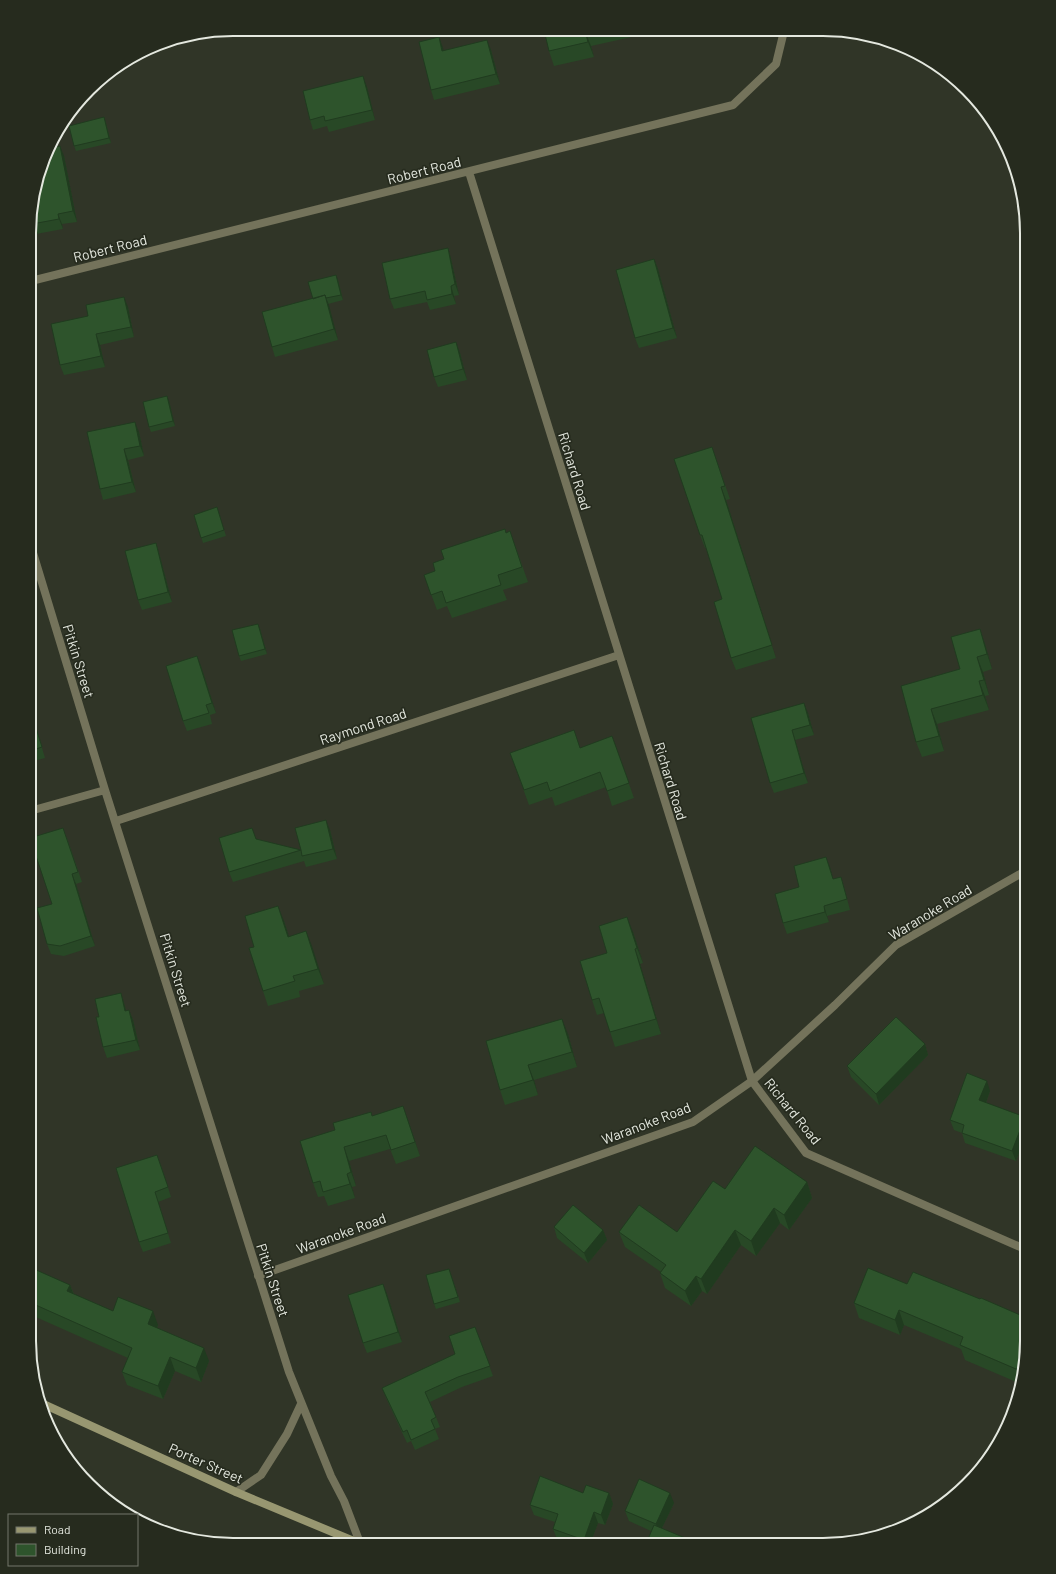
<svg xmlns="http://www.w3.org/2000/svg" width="1056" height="1574" font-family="Barlow,sans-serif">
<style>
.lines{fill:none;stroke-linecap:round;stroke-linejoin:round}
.street{stroke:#74735b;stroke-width:8}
.secondary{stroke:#989771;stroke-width:8}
.wall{fill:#284826}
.shaded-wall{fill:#203b1f}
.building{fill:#2e542c;stroke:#203b1f}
.labels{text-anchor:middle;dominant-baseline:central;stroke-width:3.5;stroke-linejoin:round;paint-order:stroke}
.street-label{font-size:14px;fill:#e4e8df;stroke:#262b1e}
.rim{fill:none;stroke:#e4e8df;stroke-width:2}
</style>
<rect width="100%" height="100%" fill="#303527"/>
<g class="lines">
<path class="street" d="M469 172 752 1081 806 1153 1027 1250
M31 281 733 105 776 64 784 31
M30 543 105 790 289 1372 331 1476 344 1501 360 1543
M30 811 105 790
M116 821 619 655
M258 1276 693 1122 752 1081 835 1005 896 945 1027 870
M236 1492 261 1475 287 1434 301 1404"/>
<path class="secondary" d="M41 1403 236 1492 361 1544"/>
</g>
<path class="wall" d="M544 30H644L645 34 591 46 594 57 554 66 549 51Z
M439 37 443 50H491L500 84 434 100 431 90Z
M367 87 375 120 329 132 327 126 313 130 310 120Z
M104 117 106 123 111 143 76 151 74 146Z
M64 156 77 222 62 224 63 229 36 234 32 224Z
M448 248 451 259 459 295 454 296 456 304 430 310 427 302 394 309 390 299Z
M654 259 658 269 677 338 639 348 635 338Z
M338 280 343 300 328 304 338 340 275 357 272 347 313 299Z
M128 307 134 337 100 345 105 367 64 375 60 365Z
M456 342 460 353 467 380 438 387 434 377Z
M169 401 175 426 151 432 149 427Z
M87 432H139L144 456 128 460 136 492 103 500 100 489Z
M712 447 730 499 726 500 776 658 736 670 731 658 722 599 706 548H705L700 535Z
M217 507 226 536 203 543 194 515Z
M510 531 528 582 503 590 507 600 452 618 447 606 437 610 424 575 435 571 444 559Z
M156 543 159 553 172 602 142 610 138 600Z
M260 629 267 654 241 661 239 656Z
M980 629 985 644 992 669 983 672 989 695 985 696 989 710 937 724 944 751 922 757 916 742 901 686 960 669Z
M201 666 216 713 210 715 212 724 187 731 183 721Z
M30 707 45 758 30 762Z
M808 713 814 735 795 740 808 783 774 793 770 783 751 718Z
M612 736 634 798 612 806 606 787 555 806 552 797 529 805 510 753 581 748Z
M330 830 337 859 306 867 304 861 233 882 229 872 256 839 301 850Z
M67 838 82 882 76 884 95 946 64 956 51 954 47 944 52 904Z
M826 857 833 879 841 877 844 887 850 910 827 916 829 922 787 934 783 923 799 887Z
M284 921 289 937 306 931 324 984 299 991 300 997 268 1006 263 991 254 947Z
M633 932 643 963 640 964 661 1034 615 1047 604 1013 597 1015 592 1000 607 953Z
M121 993 124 1003 126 1011 129 1010 133 1020 140 1050 107 1058 103 1047 99 1017Z
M568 1034 577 1067 534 1080 538 1095 505 1105 500 1090 486 1041Z
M925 1044 928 1055 879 1105 851 1077 847 1066Z
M990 1091 986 1103 1025 1117 1027 1122V1132L1016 1161 965 1143 962 1133 954 1130 950 1120Z
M373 1116 408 1120 420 1156 396 1164 390 1149 349 1161 356 1186 352 1187 355 1198 328 1206 324 1196 318 1197 313 1183 335 1130Z
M161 1165 171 1197 158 1202 171 1243 143 1252 139 1242Z
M807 1182 812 1198 789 1230 780 1223 756 1256 741 1245 707 1294 702 1291 691 1306 665 1288 660 1273 661 1272 625 1247 619 1232H677L725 1189Z
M554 1227 603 1230 607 1240 588 1263 557 1238Z
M868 1268 1027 1355 1021 1384 965 1360 961 1349 904 1325 900 1335 859 1318 854 1303Z
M451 1274 460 1302 436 1309 434 1304Z
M29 1281 70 1285 74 1294 113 1311 158 1325 157 1328 209 1361 201 1382 175 1371 163 1399 127 1385 122 1372 128 1358 29 1314Z
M387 1294 402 1342 367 1353 363 1343Z
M475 1327 493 1376 462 1387 430 1402 440 1427 435 1429 439 1439 415 1450 411 1441 407 1443 386 1398 382 1388 455 1354Z
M583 1493H609L613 1504 605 1525 598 1523 590 1544H571L557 1539 553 1529 555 1522 534 1515 530 1505Z
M674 1503 662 1528 651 1531 629 1521 625 1511Z"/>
<path class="shaded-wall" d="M585 31 591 46 594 57 588 42Z
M439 37 443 48 446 61 442 51Z
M487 40 491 50 500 84 496 74Z
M363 76 367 87 375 120 372 110Z
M104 117 106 123 111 143 109 138Z
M60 146 64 156 77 222 73 211Z
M58 214 62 224 63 229 59 219Z
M448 248 451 259 459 295 455 284Z
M654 259 658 269 677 338 673 328Z
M336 275 338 280 343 300 341 295Z
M451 286 454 296 456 304 452 294Z
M325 295 329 305 338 340 334 329Z
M124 297 128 307 134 337 131 327Z
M96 334 100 345 105 367 101 356Z
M456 342 460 353 467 380 463 369Z
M167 396 169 401 175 426 173 421Z
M135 422 139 432 144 456 140 446Z
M124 449 128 460 136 492 132 482Z
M721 487 726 500 776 658 772 645Z
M156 543 159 553 172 602 168 592Z
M258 624 260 629 267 654 265 649Z
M980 629 985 644 992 669 987 654Z
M197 656 201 666 216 713 212 703Z
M977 657 983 672 989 695 984 680Z
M979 681 985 696 989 710 983 695Z
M804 703 808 713 814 735 810 725Z
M931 709 937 724 944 751 939 736Z
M792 730 795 740 808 783 804 773Z
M326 820 330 830 337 859 333 849Z
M826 857 830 867 836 890 833 879Z
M72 874 76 884 95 946 91 936Z
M278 906 284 921 294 952 288 937Z
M824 906 827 916 829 922 825 912Z
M627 917 633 932 643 963 637 948Z
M306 931 312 946 324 984 318 969Z
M635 949 640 964 661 1034 656 1019Z
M121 993 124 1003 129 1021 125 1011Z
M129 1010 133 1020 140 1050 136 1040Z
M562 1019 568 1034 577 1067 572 1052Z
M925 1044 928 1055 879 1105 876 1094Z
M528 1065 534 1080 538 1095Z
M987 1081 990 1091 983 1111 979 1100Z
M403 1106 408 1120 420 1156 415 1142Z
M1025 1117 1027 1122V1132L1016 1161 1012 1151Z
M344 1147 349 1161 356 1186 351 1172Z
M347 1174 352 1187 355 1198 350 1184Z
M807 1182 812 1198 789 1230 784 1215Z
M774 1208 780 1223 756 1256 751 1241Z
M603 1230 607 1240 588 1263 584 1253Z
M735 1230 741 1245 707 1294 701 1279Z
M696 1276 702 1291 691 1306 685 1291Z
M383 1284 387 1294 402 1342 398 1332Z
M70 1285 75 1298 67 1291Z
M899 1310 904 1325 900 1335 895 1320Z
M153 1311 158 1325 153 1338 148 1324Z
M204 1348 209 1361 201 1382 196 1368Z
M170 1357 175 1371 163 1399 158 1386Z
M609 1493 613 1504 605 1525 601 1515Z
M670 1493 674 1503 659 1534 656 1524Z
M594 1512 598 1523 590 1544H586L584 1540Z"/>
<path class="building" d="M544 30H592L585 31 588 42 549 51Z
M439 37 442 51 487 40 496 74 431 90 419 42Z
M363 76 372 110 325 121 324 116 310 120 303 91Z
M104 117 109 138 74 146 69 126Z
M60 146 73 211 58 214 59 219 32 224 31 218V206L51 148Z
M448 248 455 284 451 286 452 294 427 300 425 291 390 299 382 263Z
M654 259 673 328 635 338 616 270Z
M336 275 341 295 326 298 325 295 313 299 308 282Z
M325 295 334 329 272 347 262 312Z
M124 297 131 327 96 334 101 356 60 365 51 324 88 316 86 305Z
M456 342 463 369 434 377 427 350Z
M167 396 173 421 149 427 143 402Z
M135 422 140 446 124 449 132 482 100 489 87 432Z
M712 447 725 486 721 487 772 645 731 658 714 602 722 599 702 535H700L674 459Z
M217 507 224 530 201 538 194 515Z
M505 529 506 533 510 531 522 567 498 575 501 585 446 603 442 591 431 595 424 575 435 571 433 563 444 559 441 550Z
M156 543 168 592 138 600 125 551Z
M258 624 265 649 239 656 232 630Z
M980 629 987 654 977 657 984 680 979 681 983 695 931 709 939 736 916 742 901 686 960 669 951 637Z
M197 656 212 703 206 705 209 713 183 721 166 666Z
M804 703 810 725 792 730 804 773 770 783 751 718Z
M30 709 42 747 30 751Z
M574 730 580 748 612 736 629 783 607 791 600 772 550 791 547 782 524 790 510 753Z
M326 820 333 849 302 856 301 850 229 872 219 838 252 828 256 839 301 850 295 828Z
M63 828 78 872 72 874 91 936 60 946 47 944 37 908 52 904 30 838Z
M826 857 833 879 841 877 847 899 824 906 825 912 783 923 775 894 799 887 794 866Z
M278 906 288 937 306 931 318 969 293 976 295 981 263 991 249 948 254 947 245 916Z
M627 917 637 948 635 949 656 1019 610 1032 599 998 592 1000 580 961 607 953 599 926Z
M121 993 125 1011 129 1010 136 1040 103 1047 96 1017H99L95 999Z
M896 1017 925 1044 876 1094 847 1066Z
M562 1019 572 1052 528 1065 533 1080 500 1090 486 1041Z
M967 1073 987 1081 979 1100 1025 1117 1012 1151 962 1133 964 1125 950 1120Z
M403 1106 415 1142 391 1150 386 1135 344 1147 351 1172 347 1174 350 1184 323 1192 320 1181 313 1183 300 1141 335 1130 333 1123 371 1112 372 1116Z
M755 1146 807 1182 784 1215 774 1208 751 1241 735 1230 701 1279 696 1276 685 1291 660 1273 666 1265 619 1232 639 1205 677 1232 713 1181 725 1189Z
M157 1155 168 1187 155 1192 168 1233 139 1242 116 1168Z
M573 1205 603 1230 584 1253 554 1227Z
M868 1268 907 1284 913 1272 980 1299 981 1298 1027 1318V1355L1023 1372 960 1345 963 1337 899 1310 895 1320 854 1303Z
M34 1269 70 1285 67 1291 113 1311 118 1297 153 1311 148 1324 204 1348 196 1368 170 1357 158 1386 122 1372 132 1348 29 1302V1281Z
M449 1269 458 1297 434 1304 426 1275Z
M383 1284 398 1332 363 1343 348 1295Z
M475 1327 490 1366 458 1377 425 1392 436 1417 431 1420 435 1429 411 1440 407 1430 403 1432 382 1388 455 1354 449 1336Z
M540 1476 583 1493 586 1485 609 1493 601 1515 594 1512 584 1540 553 1529 558 1514 530 1505Z
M639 1479 670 1493 656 1524 625 1511Z
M654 1525 702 1545 646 1544Z"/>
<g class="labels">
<g class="street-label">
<text transform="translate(424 170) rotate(-14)">Robert Road</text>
<text transform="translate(110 248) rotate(-14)">Robert Road</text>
<text transform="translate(575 471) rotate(73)">Richard Road</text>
<text transform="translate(79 661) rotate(73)">Pitkin Street</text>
<text transform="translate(363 726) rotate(-18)">Raymond Road</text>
<text transform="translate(671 781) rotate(73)">Richard Road</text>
<text transform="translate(930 912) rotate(-31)">Waranoke Road</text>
<text transform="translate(176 970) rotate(73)">Pitkin Street</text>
<text transform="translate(793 1111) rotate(51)">Richard Road</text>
<text transform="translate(646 1123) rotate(-21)">Waranoke Road</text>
<text transform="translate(341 1233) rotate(-20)">Waranoke Road</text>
<text transform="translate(273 1280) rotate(72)">Pitkin Street</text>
<text transform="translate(206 1463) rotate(24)">Porter Street</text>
</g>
</g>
<path d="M0 0H1056V1574H0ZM233 36H823A197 197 0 0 1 1020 233V1341A197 197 0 0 1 823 1538H233A197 197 0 0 1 36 1341V233A197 197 0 0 1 233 36Z" fill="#262b1e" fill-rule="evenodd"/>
<path class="rim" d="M233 36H823A197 197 0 0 1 1020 233V1341A197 197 0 0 1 823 1538H233A197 197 0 0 1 36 1341V233A197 197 0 0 1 233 36Z"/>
<rect x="8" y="1514" width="130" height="52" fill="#262b1e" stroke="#72776b"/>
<rect x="16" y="1527" width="20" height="6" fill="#989771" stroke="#72776b"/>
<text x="44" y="1534" font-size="12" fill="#e4e8df">Road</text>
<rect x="16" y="1544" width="20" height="12" fill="#2e542c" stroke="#72776b"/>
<text x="44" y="1554" font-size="12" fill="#e4e8df">Building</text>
</svg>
